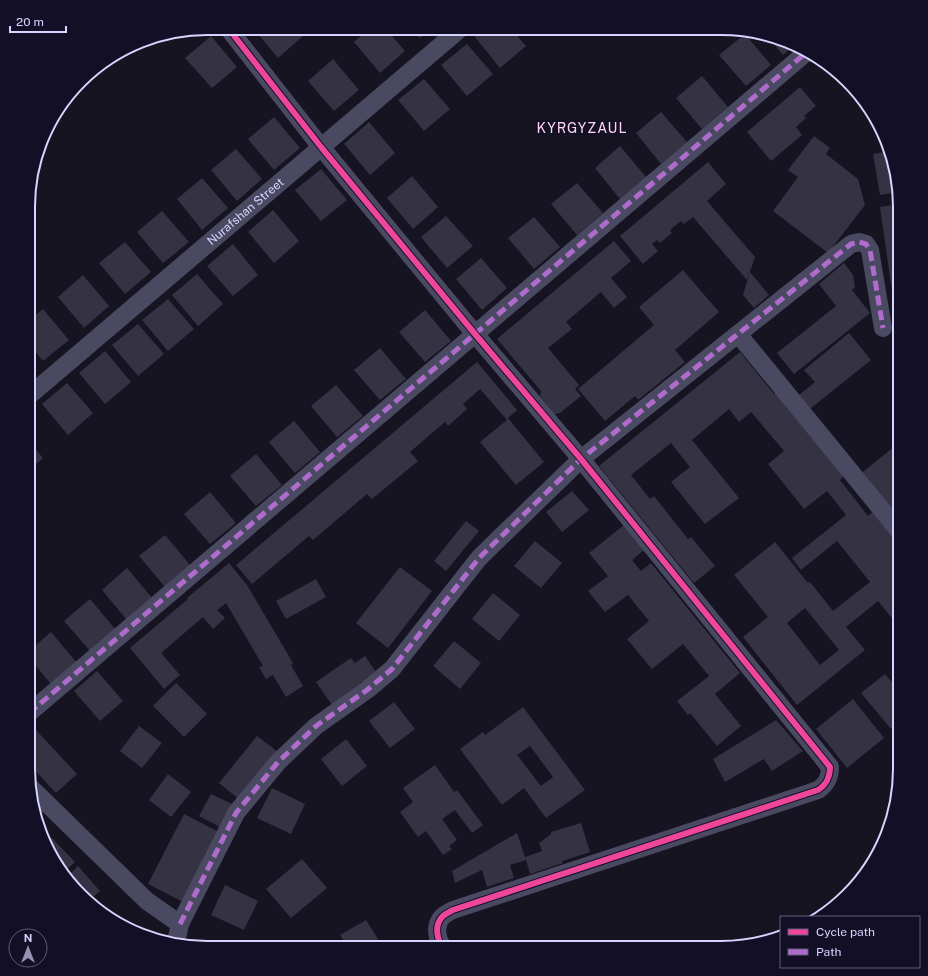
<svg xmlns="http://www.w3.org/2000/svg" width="928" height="976" font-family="'Public Sans',sans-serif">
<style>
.building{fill:#343243;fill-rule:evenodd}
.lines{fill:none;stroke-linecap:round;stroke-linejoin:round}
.minor{stroke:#4a4962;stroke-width:18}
.quiet{stroke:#b06ccc;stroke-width:5;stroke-dasharray:10 5;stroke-linecap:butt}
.cycleway-casing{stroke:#130f26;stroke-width:8}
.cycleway{stroke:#ed469a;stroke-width:6}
.labels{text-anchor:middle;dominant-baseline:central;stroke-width:4;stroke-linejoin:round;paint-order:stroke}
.street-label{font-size:12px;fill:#d9d4ff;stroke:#130f26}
.quarter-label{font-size:14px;letter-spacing:1px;fill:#ffd6f0;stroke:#130f26}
.rim{fill:none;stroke:#d9d4ff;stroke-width:2}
</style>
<rect width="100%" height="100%" fill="#161421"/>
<path class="building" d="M253 28H297L303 36 278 58Z
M370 28 386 29 405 51 380 73 354 42Z
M412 29H432L420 38Z
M485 29H511L526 46 500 68 475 37Z
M745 34 771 65 746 86 719 55Z
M211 36 237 67 212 88 185 58Z
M769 38 793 46 783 55Z
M467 44 493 74 467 96 441 65Z
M333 59 359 90 334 111 308 81Z
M702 76 728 107 702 129 676 98Z
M424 79 450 109 424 131 398 100Z
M800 87 816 106 804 116 806 118 796 127 802 135 771 161 747 132Z
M661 112 687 142 661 164 636 133Z
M274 117 300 148 274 170 248 139Z
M369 122 395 153 370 175 344 144Z
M814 136 830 148 826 154 858 179 865 205 828 253 773 211 798 177 788 170Z
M620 146 646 177 620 199 595 168Z
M236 149 262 179 237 201 211 170Z
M891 151 899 192 880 195 873 154Z
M708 162 726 184 707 201 755 257 747 280 693 217 684 224 681 221 670 230 672 233 660 243 657 240 652 244 658 251 643 264 620 236Z
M321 169 347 200 321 221 295 190Z
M412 176 438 207 413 229 387 198Z
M202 178 228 208 202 230 177 199Z
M577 183 603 213 577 235 551 204Z
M900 204V341H899L880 207Z
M273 210 299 241 274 263 248 232Z
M162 211 189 242 163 263 137 232Z
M446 216 473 246 447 268 421 237Z
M534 217 560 247 534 269 508 238Z
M614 241 631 261 611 278 627 297 614 308 601 292 566 322 572 329 548 348 579 385 575 389 581 396 560 413 554 414 540 396 541 391 497 339Z
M125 242 151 272 125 294 99 263Z
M233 244 258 275 233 296 207 266Z
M481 258 507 288 482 310 456 279Z
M844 263 853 275 855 287 852 290 870 313 794 374 777 353 836 306 819 284Z
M683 270 719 312 675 350 685 362 638 400 635 396 605 421 578 389 654 325 639 307Z
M750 272 769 295 754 308 743 295Z
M197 274 223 304 198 326 172 295Z
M83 275 109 306 84 328 58 297Z
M168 299 194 329 168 351 142 320Z
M43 309 69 340 43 361 31 346V319Z
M425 310 451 341 425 362 399 332Z
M138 324 164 354 138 376 112 345Z
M849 333 871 360 810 409 799 395 815 382 804 370Z
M380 348 406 379 380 400 354 370Z
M105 351 131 382 105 404 79 373Z
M740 352 774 394 777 391 846 475 840 480 868 516 874 511 900 542V628L878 601 846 627 865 650 797 705 743 637 768 617 734 575 775 542 808 583 810 582 833 611 870 582 837 541 801 570 792 558 846 515 827 491 804 509 768 464 784 451 751 412 739 422 729 409 692 440 739 498 705 524 671 482 690 467 671 443 631 475 650 499 654 496 688 539 691 537 715 566 694 583 599 466ZM805 608 839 650 820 665 787 623Z
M477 362 517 410 508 418 544 462 516 485 480 442 507 420 480 389 463 404 467 409 448 426 445 422 410 452 418 461 372 499 367 494 313 540 309 536 252 584 236 565Z
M67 383 93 413 68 435 42 404Z
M336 385 363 416 337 437 311 406Z
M294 421 320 452 295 473 269 442Z
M900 442V522L859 475Z
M30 443 43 458 30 469Z
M256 454 282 485 256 506 230 476Z
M572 491 589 510 562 532 546 512Z
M210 492 236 523 210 544 184 514Z
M466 521 479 531 446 571 434 561Z
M624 525 644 550 632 560 641 571 651 563 740 673 715 694 741 726 717 746 690 713 688 715 677 701 709 676 683 644 652 669 627 639 649 621 628 595 605 612 588 591 608 576 589 553Z
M165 535 191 566 165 587 139 556Z
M535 541 562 563 541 588 514 566Z
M229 563 247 585 293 663 291 665 303 686 286 697 273 675 266 679 259 667 263 666 226 603 217 610 225 618 213 629 203 617 161 653 180 675 164 689 130 648 188 599 187 598Z
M400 567 432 591 388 648 356 623Z
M127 568 153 599 127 620 102 590Z
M316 579 326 597 286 619 276 601Z
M493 593 520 615 499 641 472 619Z
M90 599 116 630 90 651 64 621Z
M51 632 77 663 51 684 29 658V651Z
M454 641 481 663 460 689 433 666Z
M365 656 376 672 367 680 332 705 316 682 351 658 355 663Z
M97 671 123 701 100 721 74 691Z
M885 674 900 692V722L891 729 861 693Z
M176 683 207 714 184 737 153 706Z
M853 699 884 738 847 768 816 729Z
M394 702 415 729 390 748 369 721Z
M523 707 585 790 546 818 524 788 502 805 460 749 483 732 485 735ZM530 746 553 777 541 786 517 755Z
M776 720 803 751 772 771 764 759 725 782 713 759Z
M139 726 162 743 142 768 120 751Z
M35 729 77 774 56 793 28 763 29 735Z
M257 736 278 752 240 800 219 783Z
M346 739 367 766 342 786 321 759Z
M435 765 454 792 457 790 483 825 472 833 455 810 442 819 457 840 449 846 452 849 443 855 426 831 418 837 400 812 413 802 403 788Z
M168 774 191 792 171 817 149 800Z
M272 788 305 804 291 834 257 818Z
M211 794 232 804 220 827 199 816Z
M184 814 219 832 183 902 148 884Z
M36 820 48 833 43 838 38 827Z
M581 823 590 852 562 861 563 863 530 874 526 860 510 865 514 878 487 887 482 870 455 883 452 871 517 833 525 857 542 851 539 843 551 834V832Z
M52 838 75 862 63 873 58 869 46 844Z
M302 859 327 888 291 918 266 889Z
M78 866 100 891 91 899 67 877Z
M225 885 258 901 244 930 211 915Z
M366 920 378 939 364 948H348L340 935Z"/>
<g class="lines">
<g class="minor">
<path d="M228 28 321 147 475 334 581 459 830 767C830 777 827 784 818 790L453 910C449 912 445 914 442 917 434 926 437 939 443 948"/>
<path d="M738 334 900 532"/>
<path id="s1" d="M30 395 460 29"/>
<path d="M29 713 808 51"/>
<path d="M30 787 147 901 180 924"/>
<path d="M176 942 180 924 236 813 278 762 316 726 367 690 392 669 479 558 581 459 851 244 859 242 866 244 870 250 883 328"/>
</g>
<path class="quiet" d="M29 713 808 51
M180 924 236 813 278 762 316 726 367 690 392 669 479 558 581 459 851 244 859 242 866 244 870 250 883 328"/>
<g class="cycleway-casing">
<path id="cycleway" d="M228 28 321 147 475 334 581 459 830 767C830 777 827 784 818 790L453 910C449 912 445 914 442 917 434 926 437 939 443 948"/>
</g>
<use href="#cycleway" class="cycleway"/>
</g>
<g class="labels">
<g class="street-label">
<text stroke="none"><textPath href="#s1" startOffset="283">Nurafshan Street</textPath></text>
</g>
<g class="quarter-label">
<text x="582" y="128">KYRGYZAUL</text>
</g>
</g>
<path d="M0 0H928V976H0ZM207 35H721A172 172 0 0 1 893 207V769A172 172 0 0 1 721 941H207A172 172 0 0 1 35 769V207A172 172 0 0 1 207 35Z" fill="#130f26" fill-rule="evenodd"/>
<path class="rim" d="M207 35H721A172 172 0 0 1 893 207V769A172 172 0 0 1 721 941H207A172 172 0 0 1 35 769V207A172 172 0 0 1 207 35Z"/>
<rect x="780" y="916" width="140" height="52" fill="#130f26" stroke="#625e7d"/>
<rect x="788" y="929" width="20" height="6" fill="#ed469a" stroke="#625e7d"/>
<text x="816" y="936" font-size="12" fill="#d9d4ff">Cycle path</text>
<rect x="788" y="949" width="20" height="6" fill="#b06ccc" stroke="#625e7d"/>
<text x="816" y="956" font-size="12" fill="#d9d4ff">Path</text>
<g transform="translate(28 948)"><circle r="19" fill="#130f26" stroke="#625e7d"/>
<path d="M0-3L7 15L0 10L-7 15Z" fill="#9591b1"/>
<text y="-6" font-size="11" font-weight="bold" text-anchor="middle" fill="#d9d4ff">N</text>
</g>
<path d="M10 26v6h56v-6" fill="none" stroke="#d9d4ff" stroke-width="2"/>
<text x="16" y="26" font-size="12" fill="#d9d4ff" stroke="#130f26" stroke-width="3" paint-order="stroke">20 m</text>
</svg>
